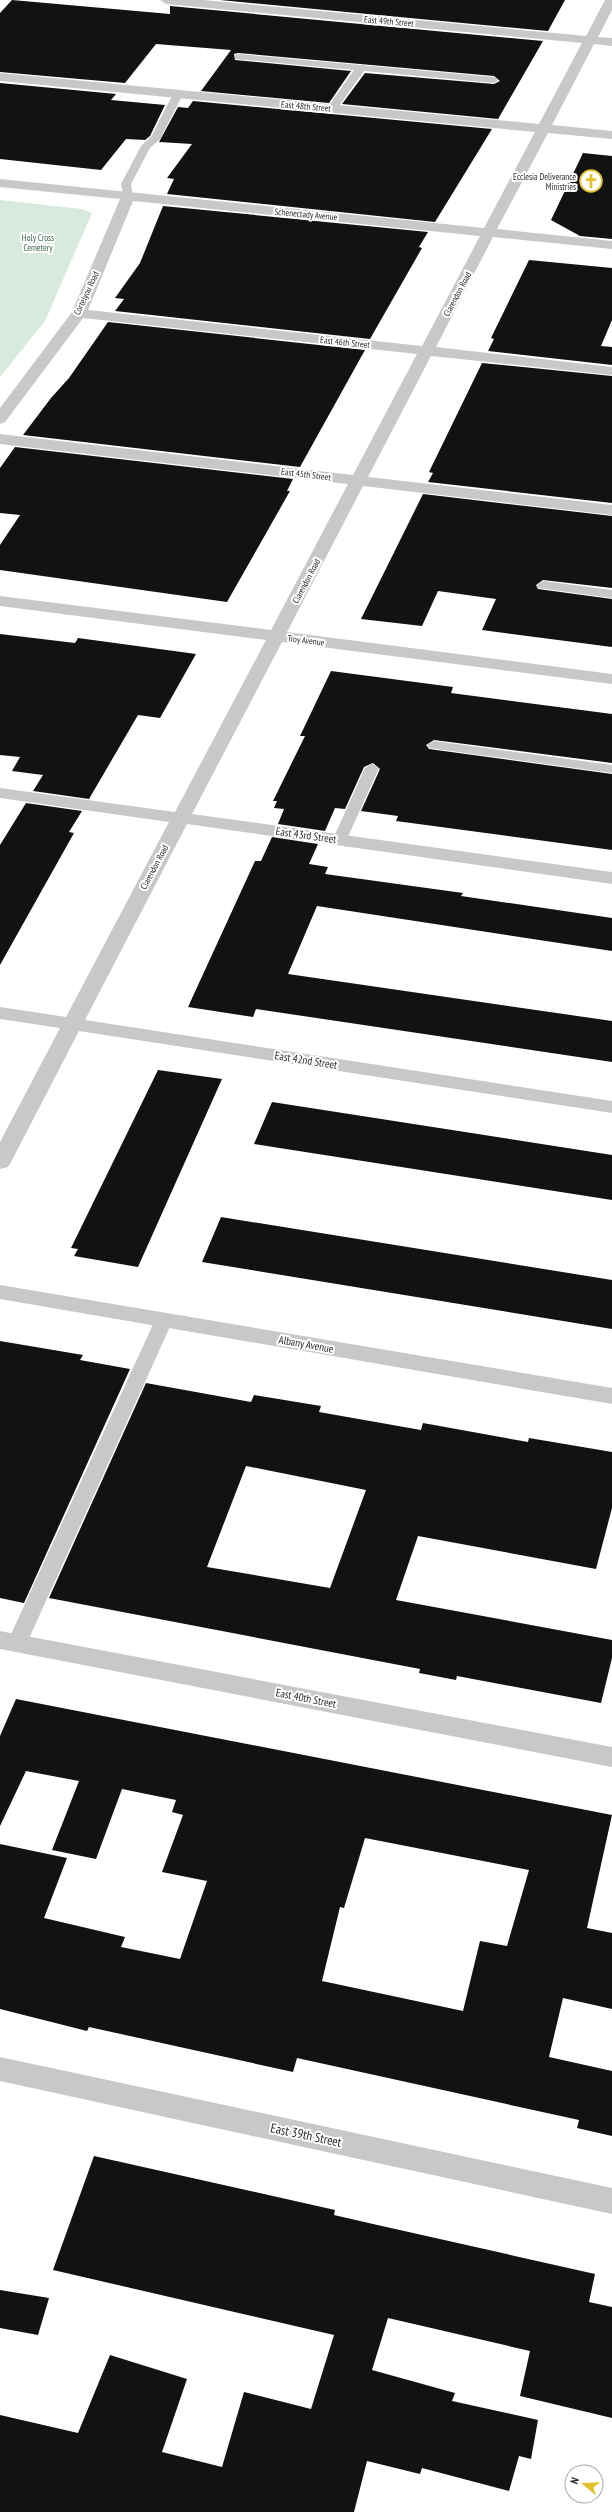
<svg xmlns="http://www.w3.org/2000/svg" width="612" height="2512" font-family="'PT Sans Narrow',sans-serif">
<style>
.green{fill:#d8eade}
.building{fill:#121212;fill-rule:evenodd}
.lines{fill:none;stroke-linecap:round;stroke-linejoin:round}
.lane{fill:#c8c8c8;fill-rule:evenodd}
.street{fill:#c8c8c8;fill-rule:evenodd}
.labels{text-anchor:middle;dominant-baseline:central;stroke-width:4;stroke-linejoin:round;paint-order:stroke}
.far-street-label{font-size:9px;fill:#2b2b2b;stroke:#fff}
.far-poi-label{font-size:9px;fill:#2b2b2b;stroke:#fff;text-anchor:end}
.far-park-label{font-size:9px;fill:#3a664c;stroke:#fff}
.street-label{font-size:11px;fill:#2b2b2b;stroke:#fff}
.near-street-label{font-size:13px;fill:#2b2b2b;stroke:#fff}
</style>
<rect width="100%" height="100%" fill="#fff"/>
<path class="green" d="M0 200 82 209 92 213 45 321 0 377Z"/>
<path class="building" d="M12 0 170 14V6L543 41 498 119 342 104 365 73 494 84 500 81 494 76 238 53 234 54 235 60 351 71 329 103 201 91 231 50 156 44 125 83 0 72V13Z
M220 0H565L548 31Z
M0 83 116 94 111 100 165 105 150 136 145 140 126 139 101 170 0 159Z
M193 101 492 129 435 222 167 194 174 179 167 178 192 144 159 142 178 107 188 108Z
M583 153 612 156V239L580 236 551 220Z
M163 206 428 232 419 247 422 248 370 339 115 311 124 299 115 298 140 263Z
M529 260 612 268V320L601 346 612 347V365L488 351 494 339 491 338Z
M108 322 365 350 300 467 23 435 51 398 69 378Z
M482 363 612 376V503L428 482 433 473 429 472Z
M15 447 293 479 287 491H290L227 602 0 570V545L20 515 0 513V468Z
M423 494 612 516V588L543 580 536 585 538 589 612 599V647L482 630 496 599 438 591 422 626 361 619Z
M0 634 75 643 78 638 196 654 160 718 138 715 89 799 33 791 43 775 12 771 20 757 0 755Z
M331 671 453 687 451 693 612 714V763L434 740 426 745 429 749 612 774V850L396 821 398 816 361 811 380 769 373 763 364 767 345 809 335 808 325 831 278 824 284 809 274 808 277 801H273L305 736H300Z
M26 803 82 811 69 832 74 833 0 965V845Z
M272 837 318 844 309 864 328 867 325 874 463 893 461 896 612 918V951L317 906 288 974 612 1021V1062L256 1009 253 1017 188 1007 255 861H261Z
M158 1070 222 1079 138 1267 74 1256 78 1249 71 1248Z
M272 1102 612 1155V1200L254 1144Z
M221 1217 612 1280V1329L202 1262Z
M0 1341 83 1355 80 1360 130 1369 24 1603 0 1598Z
M146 1383 251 1402 254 1395 321 1406 319 1412 421 1430 423 1423 528 1442 529 1438 612 1452V1508L596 1569 418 1536 396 1600 612 1640V1658L601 1703 457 1676 456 1680 419 1673 420 1669 49 1598ZM246 1466 366 1490 330 1588 207 1567Z
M16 1699 612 1815 587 1928 612 1933V2009L563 1998 549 2057 612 2071V2136L577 2128 579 2120 297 2058 293 2072 89 2027 87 2031 0 2009V1844L67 1858 44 1918 125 1937 121 1947 180 1959 207 1881 162 1872 183 1815 172 1812 176 1800 122 1789 96 1859 52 1850 79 1781 26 1771 0 1826V1736ZM365 1838 529 1870 507 1946 480 1941 463 2011 322 1981 340 1907 344 1908Z
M94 2156 335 2210 334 2215 373 2224 595 2274 589 2302 612 2307V2418L520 2396 530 2351 388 2318 372 2370 455 2393 452 2401 538 2420 531 2459 519 2456 509 2491 422 2468 420 2474 367 2461 354 2512H0V2415L78 2433 110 2355 187 2379 162 2452 222 2467 244 2392 311 2409 334 2335 53 2270Z
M0 2290 49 2298 38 2335 0 2328Z"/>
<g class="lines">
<path class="lane" d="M238 54 494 77 499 80 494 83 364 71 336 110 332 111 327 108 354 70 235 59V55Z
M178 91 183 94 160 139 150 148 131 184 133 197 132 199H124L121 184 141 146 151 137 173 94Z
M543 581 612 590V598L538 588 537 585Z
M434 741 612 765V773L429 748 427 745Z
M372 764 379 768 347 839 340 843 335 842 333 839 365 768Z
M164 1314 170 1316 173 1320 27 1643 24 1648 17 1650 10 1648 7 1643 155 1320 158 1316Z"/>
<path class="street" d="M160 0H204L586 36 605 0H612V10L598 37 612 38V46L594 44 552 125 612 131V139L548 133 497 229 612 241V249L493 237 436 347 612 367V375L431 356 368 477 612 505V515L363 486 287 632 612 674V684L282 642 192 814 612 872V884L187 824 85 1020 612 1101V1113L79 1031 11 1162 8 1167 0 1169V1142L60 1028 0 1019V1007L66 1017 169 822 0 798V788L175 812 266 640 0 606V596L271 630 348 484 0 444V434L353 475 417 354 83 318 5 422 0 424V408L72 312 120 199 0 187V179L484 228 535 132 0 81V73L539 124 582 43 166 4ZM133 201 480 236 422 346 88 310Z
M0 1285 612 1388V1404L0 1299Z
M0 1631 612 1747V1767L0 1649Z
M0 2057 612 2188V2214L0 2081Z"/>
</g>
<defs>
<g id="church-ring" transform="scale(1.15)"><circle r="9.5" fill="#fff" stroke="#e5c02b" stroke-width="1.5"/><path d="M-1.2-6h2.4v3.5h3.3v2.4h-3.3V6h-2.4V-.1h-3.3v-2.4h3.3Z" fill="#e5c02b"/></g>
</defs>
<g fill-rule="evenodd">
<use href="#church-ring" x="591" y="181"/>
</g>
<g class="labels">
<g class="far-street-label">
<text transform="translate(389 21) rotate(5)">East 49th Street</text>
<text transform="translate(306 106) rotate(5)">East 48th Street</text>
<text transform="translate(306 214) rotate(5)">Schenectady Avenue</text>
<text transform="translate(86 293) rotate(-65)">Cortelyou Road</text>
<text transform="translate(457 294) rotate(-62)">Clarendon Road</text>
<text transform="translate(345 342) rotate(6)">East 46th Street</text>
<text transform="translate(306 474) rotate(7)">East 45th Street</text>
<text transform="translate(306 581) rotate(-62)">Clarendon Road</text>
<text transform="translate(306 640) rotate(7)">Troy Avenue</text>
<text transform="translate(154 867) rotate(-62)">Clarendon Road</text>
</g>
<g class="far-poi-label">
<text x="576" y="176">Ecclesia Deliverance<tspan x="576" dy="10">Ministries</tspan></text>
</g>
<g class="far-park-label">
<text x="38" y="237">Holy Cross<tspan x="38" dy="10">Cemetery</tspan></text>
</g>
<g class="street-label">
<text transform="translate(306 835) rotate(8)">East 43rd Street</text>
<text transform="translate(306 1060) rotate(9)">East 42nd Street</text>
<text transform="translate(306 1344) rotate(10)">Albany Avenue</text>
<text transform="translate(306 1698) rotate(11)">East 40th Street</text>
</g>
<g class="near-street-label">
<text transform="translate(306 2135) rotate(12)">East 39th Street</text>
</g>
</g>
<g transform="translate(584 2484) rotate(289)"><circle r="19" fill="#ffffff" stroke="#aaaaaa"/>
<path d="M0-3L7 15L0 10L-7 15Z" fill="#e5c02b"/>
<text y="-6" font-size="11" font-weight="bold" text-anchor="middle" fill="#2b2b2b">N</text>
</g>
</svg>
